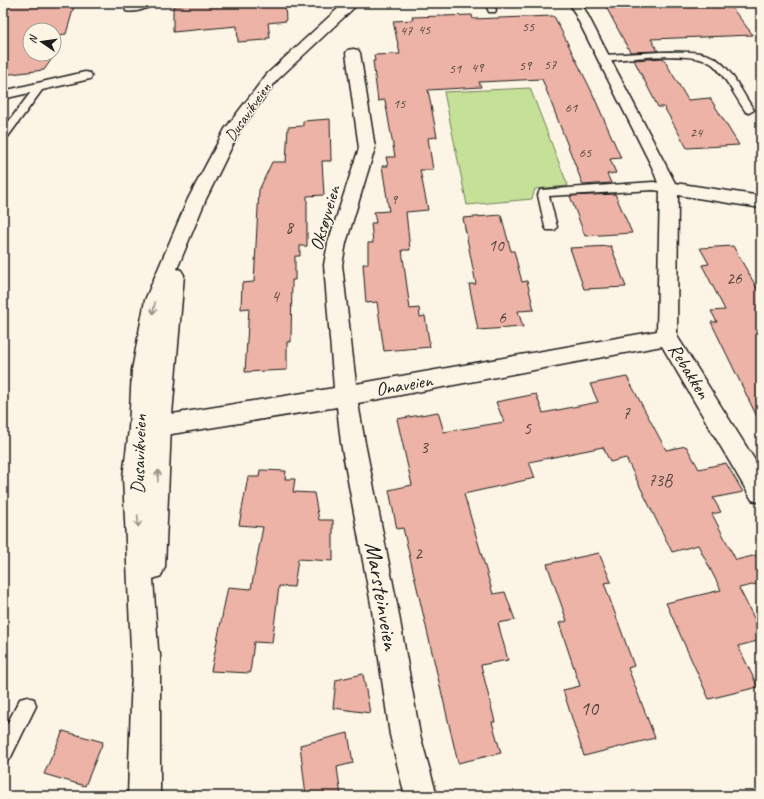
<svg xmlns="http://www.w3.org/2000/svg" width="764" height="799" font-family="Caveat,sans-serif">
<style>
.green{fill:#c5e198;stroke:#707e5a}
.building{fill:#ecb3a6;stroke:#1c1c1c}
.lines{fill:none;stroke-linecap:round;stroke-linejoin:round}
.service-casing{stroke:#1c1c1c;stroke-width:3}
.minor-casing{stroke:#1c1c1c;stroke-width:3}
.secondary-casing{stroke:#1c1c1c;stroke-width:3}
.service{fill:#fcf5e5;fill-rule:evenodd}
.minor{fill:#fcf5e5;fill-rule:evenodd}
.secondary{fill:#fcf5e5;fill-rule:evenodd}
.oneway{stroke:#97938b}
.labels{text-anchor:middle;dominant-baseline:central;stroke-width:3;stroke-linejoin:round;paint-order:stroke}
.far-number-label{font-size:14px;fill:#50423e}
.far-street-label{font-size:16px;fill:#1c1c1c;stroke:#fcf5e5}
.number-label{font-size:17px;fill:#50423e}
.street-label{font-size:19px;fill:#1c1c1c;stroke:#fcf5e5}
.near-number-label{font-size:20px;fill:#50423e}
.near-street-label{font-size:23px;fill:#1c1c1c;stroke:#fcf5e5}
</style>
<rect width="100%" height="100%" fill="#fcf5e5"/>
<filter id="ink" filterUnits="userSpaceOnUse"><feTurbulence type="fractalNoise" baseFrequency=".025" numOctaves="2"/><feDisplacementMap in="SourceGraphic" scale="8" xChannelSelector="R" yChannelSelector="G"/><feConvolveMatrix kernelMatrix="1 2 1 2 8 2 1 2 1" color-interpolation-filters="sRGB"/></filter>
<g filter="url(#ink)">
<path class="green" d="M530 88 568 186 535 189 532 199 467 205 444 92Z"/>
<path class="building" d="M7 3H33V6L75 3 66 34 57 35 54 52V30H30V54H54L53 57 44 70 3 75V18Z
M184 3H285L286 21 268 23 270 38H266V40L238 42 237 26 173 32V6L183 5Z
M604 3H728L753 35 651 39 658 51 630 52Z
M472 15 473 19 553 16 555 18 591 90 621 158 610 159 616 173 607 174 611 183 583 185 542 79 479 82 481 87 428 90 437 137 428 138 433 170H420L428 210 406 212 410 250H402L410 309 419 308 420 317 425 316 430 347 384 351 377 302 366 303 363 264H368V243H373L371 223H376L374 212 389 211 382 166H388L386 157H395L385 100 378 101 373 61H375L374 55 400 54 393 21 413 20 412 17Z
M663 58 688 100 710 98 739 145 687 148 664 107H658L634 60Z
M330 119 331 161H322L324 195 307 196V246H300V256H295V280H292L291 342H287V370L245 372 249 308 241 309 242 283 254 282 259 190 272 162H286L288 127 303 126V121Z
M615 194 632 233 585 236 570 196Z
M501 215 511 251H514L522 282 527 281 534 310 518 311 523 327 478 330 469 284H476L463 218Z
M611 246 626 287 584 289 570 248Z
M733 246 761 295V425L711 322H717L711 311 725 310 702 265 709 264 700 248Z
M627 377 666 450 686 446 699 469 726 463 743 492 713 498 721 512 712 514 736 560 761 554V583L739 588 761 632V640L738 646 758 687 709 699 666 603 721 590 698 545 672 552 626 458 610 462 603 447 529 462 535 478 464 494 493 594 505 592 515 620 498 623 508 660 481 665 495 722H492L501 753 458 763 403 528 397 529 389 490 412 485 397 419 438 412 444 432 504 422 496 402 536 394 543 413 598 402 590 384Z
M260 470 286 471 285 479H295L293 492 314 493 319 520H333V561L298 559 294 587 279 586 272 643 254 642 250 673 211 671 228 587 251 589 263 527 239 525 248 477H259Z
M599 553 611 582 604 583 634 666 628 668 655 738 584 756 563 690 580 686 559 623 567 621 547 564Z
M363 674 370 713 333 708 336 680Z
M63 731 103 742 85 786 44 774Z
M348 733 353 763 337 767 341 796H306L300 745Z"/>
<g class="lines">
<g class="service-casing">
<path id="service" d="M485 3H493L496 10 495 12H489Z
M661 52C679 52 705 49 719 61 734 73 743 95 754 110L749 113 746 112C737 100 723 72 712 64 691 50 629 59 604 61L600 58 604 55Z
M40 83 45 86 7 138 3 139V129L37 84Z
M653 182 673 185 674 188 673 191 669 192 653 190 549 196 557 227 555 230H547L545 227 538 195 540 190Z
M27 697 34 699 36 706 10 759 3 762V732L20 699Z"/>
</g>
<g class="minor-casing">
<path id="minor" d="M134 3H154C150 9 133 13 126 11L125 8 126 5Z
M572 3H584V8L675 183 761 196V208L678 195 677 336 761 470V503L752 500 662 346 358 403 365 443 397 604 420 735 437 796H405L390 735 371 604 341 443 337 407 141 439 133 436 130 429 133 422 141 419 334 388 324 265 328 243 359 148 346 53 348 50 353 49 358 50 360 53 375 148 346 243 342 265 356 384 657 331 660 188 652 167 572 8Z
M85 72 90 73 92 76 90 79 3 99V91Z"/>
</g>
<g class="secondary-casing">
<path id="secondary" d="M344 3H359L277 80 240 130 206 199 177 269 181 270 184 275 171 426 165 567 161 576 153 579 158 649 160 654V796H128L132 670 123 477 129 429 132 370 145 300 188 199 225 129 267 74Z"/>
</g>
<use href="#service" class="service"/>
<use href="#minor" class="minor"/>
<use href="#secondary" class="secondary"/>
</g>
<defs><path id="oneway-shaft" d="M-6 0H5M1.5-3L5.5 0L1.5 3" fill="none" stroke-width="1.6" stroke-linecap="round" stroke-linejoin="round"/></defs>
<g class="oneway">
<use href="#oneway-shaft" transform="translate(154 308) rotate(100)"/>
<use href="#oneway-shaft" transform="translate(158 476) rotate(-87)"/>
<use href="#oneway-shaft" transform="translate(138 521) rotate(87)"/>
</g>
</g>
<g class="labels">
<g class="far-number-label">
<text x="528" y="26">55</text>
<text x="424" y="29">45</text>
<text x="406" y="30">47</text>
<text x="550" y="64">57</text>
<text x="525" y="65">59</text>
<text x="477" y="67">49</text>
<text x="455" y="68">51</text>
<text x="399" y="103">15</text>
<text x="571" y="107">61</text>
<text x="696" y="132">24</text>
<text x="585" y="152">65</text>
<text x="394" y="199">9</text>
</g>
<g class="far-street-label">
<text transform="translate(248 112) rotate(-55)">Dusavikveien</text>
</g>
<g class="number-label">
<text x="289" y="227">8</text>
<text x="496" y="245">10</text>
<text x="734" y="278">26</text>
<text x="275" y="296">4</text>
<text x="502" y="317">6</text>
<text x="626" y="413">7</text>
<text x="527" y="428">5</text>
<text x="424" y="447">3</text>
<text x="660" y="480">73B</text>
<text x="418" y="553">2</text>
</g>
<g class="street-label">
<text transform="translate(325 218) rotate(-74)">Oksøyveien</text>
<text transform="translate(689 371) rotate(58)">Rebakken</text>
<text transform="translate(404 385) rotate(-10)">Onaveien</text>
<text transform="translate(139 454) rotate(-88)">Dusavikveien</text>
</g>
<g class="near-number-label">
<text x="589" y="708">10</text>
</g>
<g class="near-street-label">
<text transform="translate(382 596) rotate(80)">Marsteinveien</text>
</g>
</g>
<rect width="764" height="799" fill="none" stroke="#fcf5e5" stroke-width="16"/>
<rect x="8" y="8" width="748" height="783" fill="none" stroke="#1c1c1c" stroke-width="1.5" filter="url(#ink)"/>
<g transform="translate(42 42) rotate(283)"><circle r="19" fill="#fcf5e5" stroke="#a29e95"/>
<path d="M0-3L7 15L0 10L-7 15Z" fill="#1c1c1c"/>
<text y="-6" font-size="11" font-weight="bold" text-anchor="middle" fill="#1c1c1c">N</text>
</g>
</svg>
